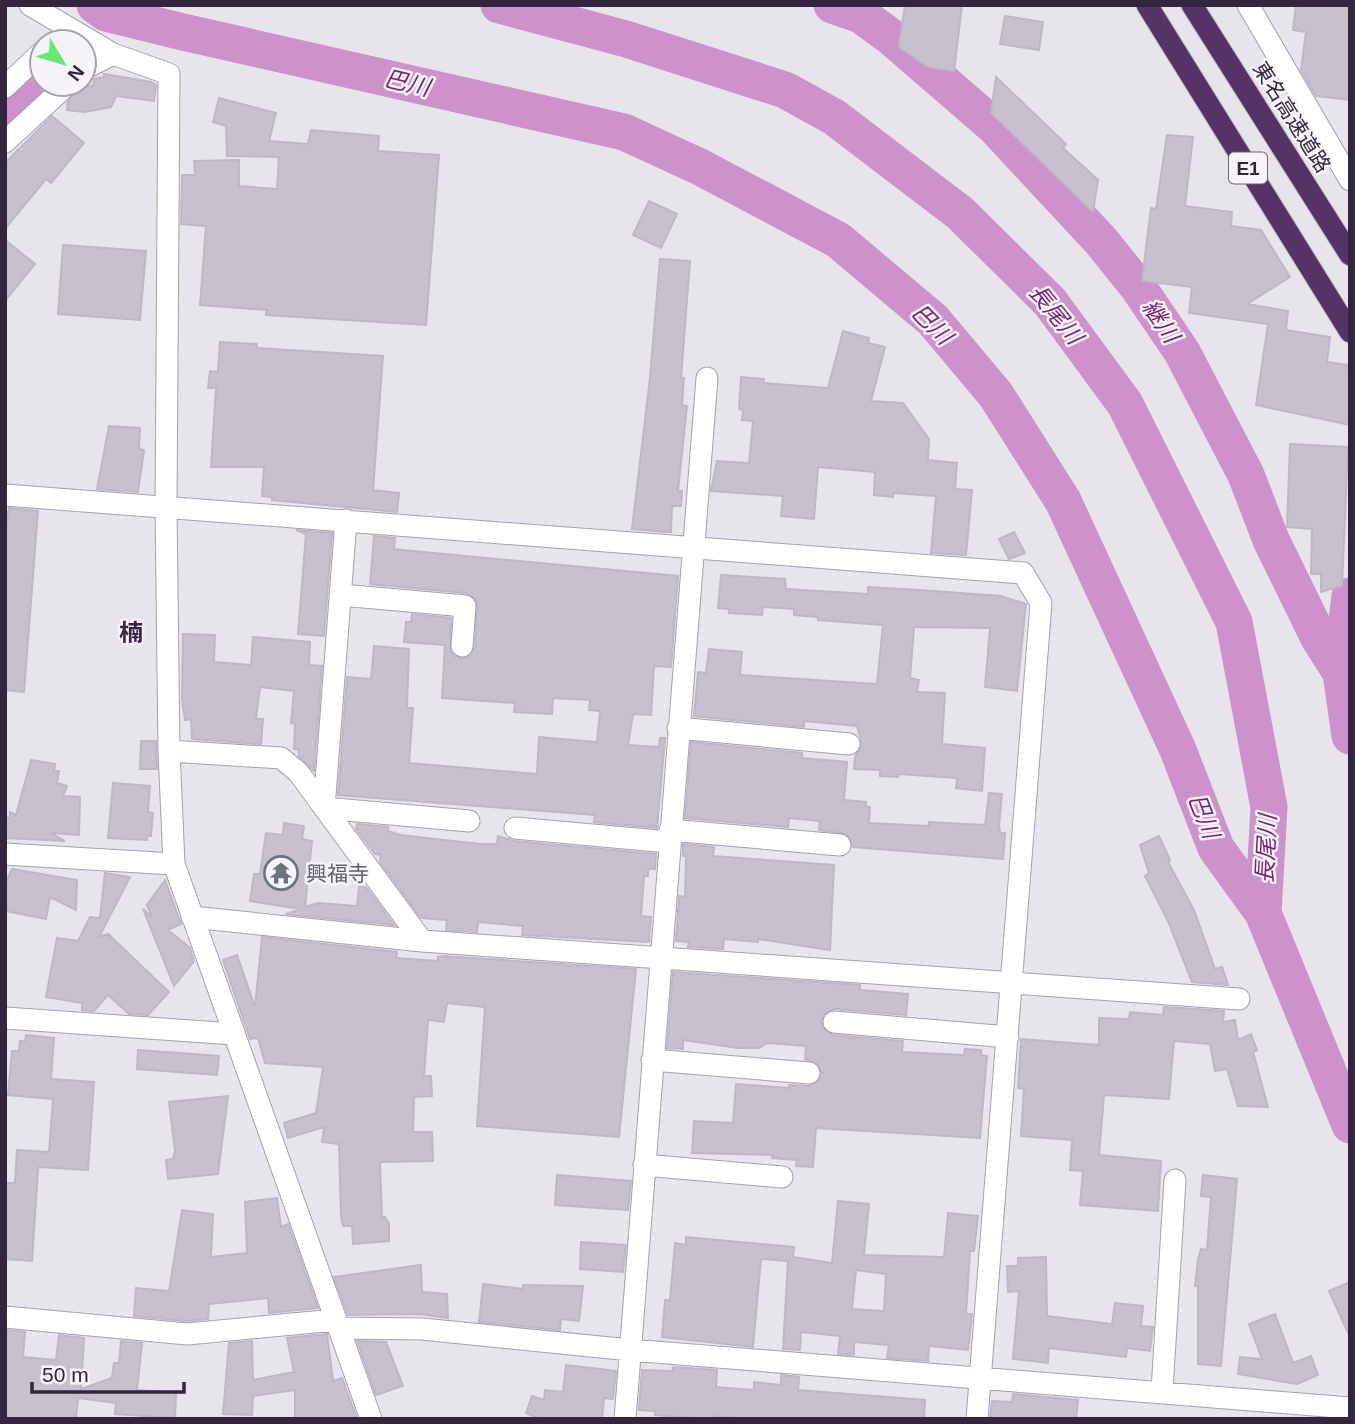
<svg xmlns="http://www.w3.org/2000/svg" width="1355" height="1424" font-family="Helvetica,'Noto Sans JP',sans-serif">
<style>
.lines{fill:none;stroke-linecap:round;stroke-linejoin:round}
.river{stroke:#cd91cc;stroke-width:37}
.building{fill:#c6c1cd;stroke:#bdb7c6;stroke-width:2;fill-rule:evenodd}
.minor-casing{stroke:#a79fad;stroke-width:23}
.highway-casing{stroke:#c6c2c9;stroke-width:23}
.minor{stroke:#fff;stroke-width:21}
.highway{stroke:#553367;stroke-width:21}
.labels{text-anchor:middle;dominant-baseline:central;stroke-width:5;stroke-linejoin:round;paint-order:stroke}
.shield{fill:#f6f4f9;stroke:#6e6375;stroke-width:2}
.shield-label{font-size:19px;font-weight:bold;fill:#33253d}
.street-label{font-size:21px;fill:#33253d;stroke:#f6f4f9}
.worship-label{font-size:21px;fill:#5b616d;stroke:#f6f4f9;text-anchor:start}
.water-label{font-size:23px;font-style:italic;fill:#742372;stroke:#f6f4f9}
.quarter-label{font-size:24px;font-weight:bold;fill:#3d224d;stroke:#f6f4f9}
</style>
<rect width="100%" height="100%" fill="#e8e4ec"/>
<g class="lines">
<path class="river" d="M95 5 106 13 183 32 624 132 700 167 838 240 933 320 996 395 1063 501 1178 750 1216 848 1263 913 1350 1125
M499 5 626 39 785 90 834 117 960 213 1050 302 1125 404 1234 622 1269 807 1263 913
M832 5 861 15 891 37 995 127 1101 241 1138 287 1182 352 1246 475 1271 540 1319 638 1341 673 1350 736
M5 126 46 84
M1341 673 1350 596"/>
</g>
<path class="building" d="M905 5H962L954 71 928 67 899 47Z
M1296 5H1350V100L1316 96 1301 70 1306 32 1293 30Z
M1005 16 1043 22 1039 50 1000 44Z
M104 74 151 82 156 85 154 101 116 96 111 107 85 112 67 110 68 102 81 85 93 86 94 79 104 77Z
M996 77 1066 144 1063 148 1098 180 1093 212 991 113Z
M219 98 276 113 269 141 308 144 311 130 357 134 379 136 378 151 439 155 426 325 266 315 267 310 200 305 206 226 181 224 182 175H195L194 161 239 160V186L277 189 279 157 227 156 226 126 213 122Z
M52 116 84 143 51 183 46 179 5 229V163Z
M1167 135 1193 137 1185 206 1232 212 1231 226 1261 230 1290 277 1247 304 1288 311 1286 330 1330 337 1327 362 1347 365 1350 375V425L1256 405 1268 324 1189 313 1192 287 1142 281 1151 208 1156 209Z
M649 201 677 214 661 248 633 235Z
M5 240 35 264 5 301Z
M63 245 146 251 140 320 58 314Z
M660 259 690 261 681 378H684L682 405 687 406 678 491H682L681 506H672L671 532H665L632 529 650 378Z
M843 331 869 338 868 343 885 347 871 401 903 403 929 439 928 460 957 463 955 489 972 490 966 555 931 553 936 496 893 493V497L874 495 875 472 818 467 814 519 781 516 783 496 711 491 717 461 749 463 753 421 742 420 743 410 739 409 741 377 764 379 763 383 828 388Z
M220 342 257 344V348L383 356 373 490 399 493 397 512 272 500V497L262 496 264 467H211L216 388H208L210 371 218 372Z
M109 426 140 428 139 449 144 450 138 492 97 489Z
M1290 444 1348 447 1342 586 1321 592V574H1311L1312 529 1287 527Z
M9 508 38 511 24 692 5 690V532Z
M296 530 332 533 324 636 298 634 306 534Z
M1014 532 1025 553 1009 559 999 539Z
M374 536 395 538 394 549 413 551 678 576 671 667 654 666 651 715 633 714 628 745 659 747 660 738H665L657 828 594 822 595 815 338 795 347 677 371 679 374 646 409 649 407 708H413L409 763 537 774 539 737 597 742 600 711 589 710 590 700 553 698 552 714 514 712 515 703 442 698 445 645 404 642 406 622H411L412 614 451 618 450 651 455 657 467 658 475 647 477 601 466 593 370 584Z
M721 575 785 579 786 589 868 594V587L919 590 1001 596 1026 604 1017 691 985 687 990 628 914 627 910 678 919 680 917 692 945 693 942 744 985 748 982 791 956 788 957 778 898 774V777L880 776V770L854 769 855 756 862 745 857 726 804 721V727L694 716 698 672 706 673 709 649 742 652 740 675 877 684 883 625 818 620V617L794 615V609L763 607 762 615 729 613V609L718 608Z
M183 634 215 635 214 662 251 665 253 637 310 642 309 665 322 666 314 771 299 756V750L294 749 295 724 291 723 294 691 260 687 256 719H263L261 744 192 739 191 719 185 720 182 699Z
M141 741H156L157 769H140Z
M691 742 802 753V758L847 762 844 800 866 802V807H870L869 823 929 826V822L985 825 989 793 1002 794 999 826 1000 833H1005L1003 859 853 847 847 834 819 830 820 821 789 818 788 827 685 818Z
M31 760 55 764 54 771H59L57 783 67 786 63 796 80 797 79 835 50 833 65 841 5 838V818H10V812L16 815Z
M113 783 150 786 148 812 153 813 151 836H147V840L108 838Z
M284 823 304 826 302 839 312 841 305 907 318 903 357 906 359 887H366L394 925 286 914 301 909 250 901 254 874H260L266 833 283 835Z
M357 824 388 827V831L400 835 480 844H497L498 836 514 841 656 854 655 869H648V876H644L641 916 651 917 649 942 522 935 523 926 478 922 477 932 446 930 447 920 421 918 380 862 381 855 375 854 356 829Z
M1159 836 1170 860 1168 862 1194 910 1215 969 1222 967 1228 985 1192 982 1168 921 1145 876 1149 873 1140 845Z
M683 844 714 847 713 856 834 865 830 950 758 939V942L724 939 723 949 688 947 689 942 676 941 679 896 685 897 686 856H683Z
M12 869 77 880 76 910 50 897 46 919 5 911V884Z
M105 873 130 877 99 937 108 934 169 992 148 1015 129 1014 108 995 94 1011 82 1010V1003L46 997 57 938 78 941 90 917 100 918Z
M165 880 181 924 168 930 190 948 194 961 174 986 143 909 152 917 147 905Z
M262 937 397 952 396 958 438 961V957L443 956 636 969 619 1137 477 1126 485 1007 447 1003 444 1022 428 1020 424 1076H431L432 1096 414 1097 413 1132H432L433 1161 380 1162 382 1217H385L389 1223V1241L353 1244 352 1226H343L341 1216 339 1144 322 1142 324 1127 288 1138 284 1123 316 1113 323 1067 265 1063 258 1038 250 1039 223 960 237 955 255 1007Z
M673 972 860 985V990L908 994 906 1015 834 1009 823 1015 822 1027 833 1035 903 1041 902 1052 964 1055 965 1049 981 1050V1055L987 1056 980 1138 816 1128 813 1167 796 1166 797 1160 772 1158 773 1155 692 1153 694 1121 733 1123 736 1084 789 1088V1085L809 1086 819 1081 822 1073 817 1063 805 1059 806 1046 767 1043 759 1048H738L683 1040V1049L667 1048Z
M1164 1007 1224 1011 1223 1022 1235 1020 1238 1040 1251 1034 1257 1050 1253 1052 1268 1107 1238 1106 1227 1069 1215 1071 1210 1044 1174 1041 1169 1099 1104 1095 1099 1155 1161 1161 1158 1211 1080 1205 1083 1171 1070 1170 1072 1140 1021 1136 1024 1089 1018 1088 1021 1039 1099 1045V1018L1129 1019 1130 1012 1163 1015Z
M26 1035 54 1038 51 1079 94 1082 88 1170 39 1167 38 1170 32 1261 5 1259V1183H15L17 1150 49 1152 53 1099 8 1095 12 1051H19L20 1041H25Z
M138 1050 219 1056 217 1075 137 1069Z
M228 1096 218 1174 168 1179 166 1160 173 1159 175 1151 169 1102Z
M557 1175 631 1181 628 1210 555 1205Z
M1203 1175 1237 1179 1221 1366 1198 1364V1286H1195L1198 1259 1201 1249 1207 1250 1211 1197 1201 1196Z
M277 1198 281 1227 288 1224 318 1308 269 1313 268 1298 209 1304 208 1319 187 1321 134 1316 136 1288 169 1291 182 1210 213 1214 211 1257 247 1253 245 1202Z
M838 1201 869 1204 864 1255 944 1257 948 1213 978 1216 974 1251H970L966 1314H972L968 1350 929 1346 928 1361 887 1358 889 1345 854 1342V1355L838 1354 840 1336 801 1332 800 1350 783 1349 788 1261 761 1259 753 1347 662 1337 665 1300H670L675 1243 686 1245V1237L794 1247 793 1257 832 1263ZM856 1270 886 1274 884 1311 852 1309Z
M581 1242 626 1245 623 1272 580 1269Z
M1046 1257 1047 1316 1112 1324 1115 1303 1143 1306 1141 1326 1153 1327 1150 1351 1127 1348 1126 1357 1049 1348 1048 1363 1013 1359 1019 1291 1008 1292 1007 1266H1018V1258Z
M421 1265 422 1292 447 1294 448 1318 419 1314 348 1315 334 1277Z
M1350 1282V1337L1329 1291Z
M483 1284 523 1289V1285L583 1286 579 1321 561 1319 560 1330 479 1322Z
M1275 1314 1293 1363 1311 1356 1318 1375 1297 1384 1238 1374 1240 1357 1262 1359 1249 1324Z
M5 1330 25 1332 23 1357 56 1360 59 1335 84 1338 81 1389 112 1378 114 1363H119L121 1341 142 1343 137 1390 176 1393 175 1418 115 1414 116 1403 78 1398 76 1419H5Z
M327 1334 333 1381 342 1378 357 1419H295V1390L253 1396 252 1415 223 1414 229 1343 252 1341 253 1380 294 1372 287 1338Z
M357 1341 386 1342 403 1386 376 1395Z
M566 1365 616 1371 613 1399 604 1398 602 1419H539L526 1413 532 1396 544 1400 545 1390 563 1392Z
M673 1367 717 1370 716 1387 754 1390V1382L781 1385V1375L799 1377 798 1390 925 1400 924 1419H749L714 1416V1419H706L655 1415V1411L639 1410 642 1370 673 1371Z
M1013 1394 1078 1400 1076 1419H990L992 1401 1012 1402Z"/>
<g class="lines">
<g class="minor-casing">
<path id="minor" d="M30 5 113 54 169 74 166 507 169 751 174 864 371 1419
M1248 5 1350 180
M84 69 113 54
M5 87 42 52
M5 142 68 84
M5 495 1023 573 1041 603 977 1419
M346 520 324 808 469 821
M341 595 465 606 462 646
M678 728 849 744
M169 751 281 758 298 772 422 941
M515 828 669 842
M670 830 840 845
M5 854 174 864
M192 917 422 941 1239 999
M5 1018 234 1034
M834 1022 1008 1037
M652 1060 809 1073
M644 1165 782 1177
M5 1317 187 1334 335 1320
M339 1328 422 1329 630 1350 1350 1408
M1162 1391 1175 1180
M625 1419 707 378"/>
</g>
<g class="highway-casing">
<path id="highway" d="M1147 5 1350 332
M1192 5 1350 255"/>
</g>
<use href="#minor" class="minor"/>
<use href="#highway" class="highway"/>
</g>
<defs>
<g id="temple-ring" transform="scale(1.75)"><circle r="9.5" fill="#f6f4f9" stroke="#6b7280" stroke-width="1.5"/><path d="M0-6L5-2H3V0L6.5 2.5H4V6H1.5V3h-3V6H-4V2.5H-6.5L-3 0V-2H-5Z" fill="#6b7280"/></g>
</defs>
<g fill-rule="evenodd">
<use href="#temple-ring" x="281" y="873"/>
</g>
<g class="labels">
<rect class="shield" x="1229" y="152.5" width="38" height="31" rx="5"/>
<g class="shield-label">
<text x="1248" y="168">E1</text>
</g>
<g class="street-label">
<text transform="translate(1292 117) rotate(58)">東名高速道路</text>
</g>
<g class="worship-label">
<text x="306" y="873">興福寺</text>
</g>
<g class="water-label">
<text transform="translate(407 83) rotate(13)">巴川</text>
<text transform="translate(1056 314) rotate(51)">長尾川</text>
<text transform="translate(1161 321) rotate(56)">継川</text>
<text transform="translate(932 324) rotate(45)">巴川</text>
<text transform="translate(1204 816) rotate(69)">巴川</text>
<text transform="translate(1266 849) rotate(-87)">長尾川</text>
</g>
<g class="quarter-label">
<text x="131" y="632">楠</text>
</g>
</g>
<rect width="1355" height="1424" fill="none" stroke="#33253d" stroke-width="14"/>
<g transform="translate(63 63) rotate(128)"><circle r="33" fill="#f6f4f9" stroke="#a8a1ae" stroke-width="2"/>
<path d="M0-5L12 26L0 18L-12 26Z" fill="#67e775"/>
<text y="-10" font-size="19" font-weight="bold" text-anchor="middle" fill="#33253d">N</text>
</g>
<path d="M32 1382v10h152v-10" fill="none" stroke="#33253d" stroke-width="3.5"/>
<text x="42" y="1382" font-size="21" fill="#33253d" stroke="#f6f4f9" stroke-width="5" paint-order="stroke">50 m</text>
</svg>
